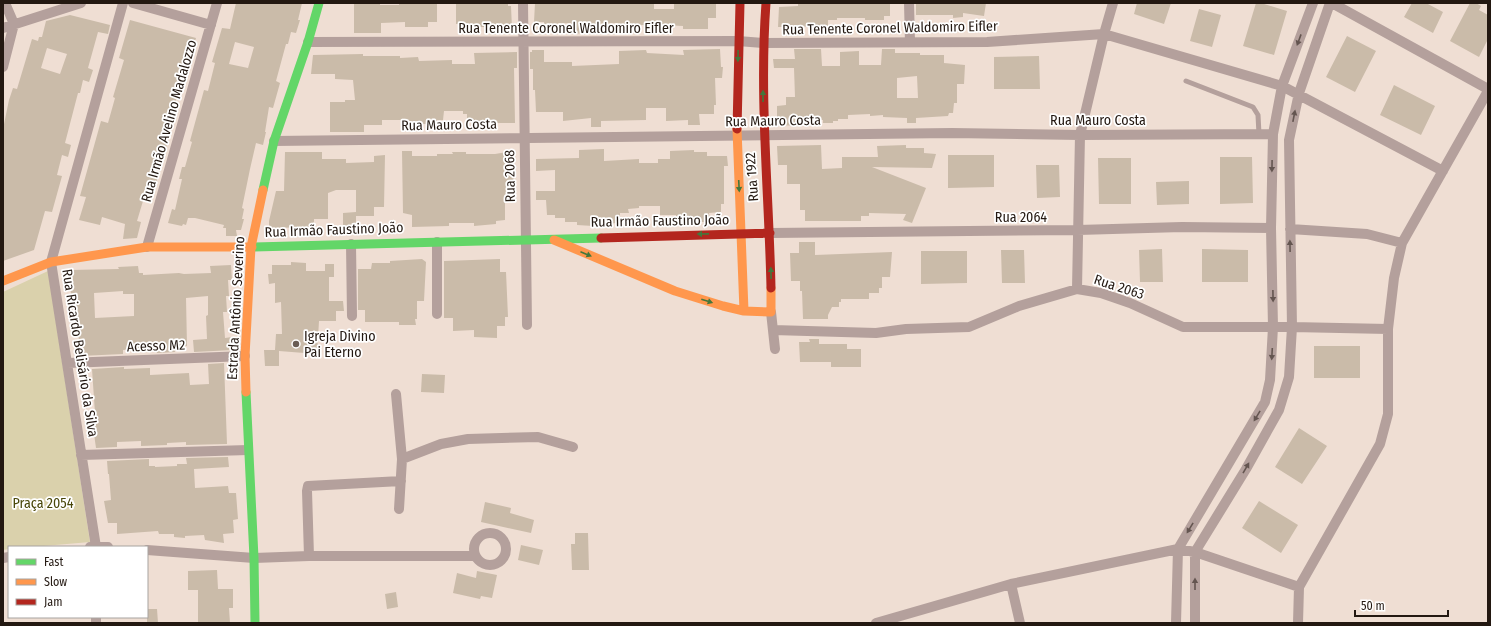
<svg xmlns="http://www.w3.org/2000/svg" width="1491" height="626" font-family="'Fira Sans Condensed',sans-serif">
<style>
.green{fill:#dad1ac}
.building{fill:#cabba9;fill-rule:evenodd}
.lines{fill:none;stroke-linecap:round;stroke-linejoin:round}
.lane{stroke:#b4a09c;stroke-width:5}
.street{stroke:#b4a09c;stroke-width:10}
.fast{stroke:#63d668;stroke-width:9}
.slow{stroke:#ff974d;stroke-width:9}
.jam{stroke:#b3261e;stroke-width:9}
.oneway{fill:#645550}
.oneway2{fill:#43773c}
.poi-dot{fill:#6a5d55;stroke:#fff;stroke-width:1.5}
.labels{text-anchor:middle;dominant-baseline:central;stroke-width:3.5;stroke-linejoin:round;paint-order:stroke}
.street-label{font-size:14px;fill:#231811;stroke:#fff}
.poi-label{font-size:14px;fill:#231811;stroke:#fff;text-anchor:start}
.park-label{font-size:14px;fill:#494709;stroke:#fff}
</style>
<rect width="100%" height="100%" fill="#efded3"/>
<path class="green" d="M48 271 90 542 32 547H9V549L3 550V292Z"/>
<path class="building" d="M236 3H302L298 20H300L296 33 291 32 288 44H286L276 81 280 83 273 108 269 107 265 132H266L263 145 256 143 250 169 242 208 244 209 242 219H244L241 230H236L237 236H226V228H223L224 225 195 218H188L186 225 183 224 182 226 168 223 172 209 175 210 182 179H179L182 167H185L192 142 190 141 204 90 208 91 215 63 212 62 222 28 230 29ZM235 42 254 47 248 68 229 64Z
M354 3H380V5H399V3H437V22H428V27H405V22L381 23V33H354Z
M456 3H508V6H511L512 29 489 30V27H468L466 24H456Z
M535 3H654V9H674V3H716V18H708V29H683V26L664 25V24L618 26V23L593 24 591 29H583V33L573 34 571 23 544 24V22H534Z
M798 3H890V16H884V20H865V18H837V20H828V26L778 27 779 7 798 6Z
M916 3H986L984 16 963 13V17L953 18V15H916Z
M1137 3H1171L1164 24 1134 14Z
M1256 3H1261L1287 11 1274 55 1243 46Z
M1412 3H1426L1443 12 1433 33 1404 17Z
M1470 3H1476L1481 6 1479 10 1488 15V39L1479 57 1450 41Z
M1199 9 1221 15 1212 47 1190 41Z
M70 15 110 25 108 34 98 32 88 68 93 70 89 82 83 80 80 93H78L65 143 71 145 68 157 62 155 57 175 62 176 52 212 45 211 34 250 3 261V129L9 100 13 88 17 89 32 39 38 41 39 37H42L46 21ZM47 48 67 54 60 74 41 68Z
M130 20 196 38 192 51 190 50 183 77 185 78 182 90H179L172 114H170L167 123H165L160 141 167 143 165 153 160 152 153 176 158 177 150 203 143 201 137 221 141 222 137 238 123 239 125 224 102 217 100 225 79 220 86 197 80 196 101 121 108 123 115 98 113 97 124 60 119 58Z
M1347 36 1376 51 1355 92 1326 77Z
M720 49 721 67H723L722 78H715L716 105H714V114H699L700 125H688V120L666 121V108H646V120L601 121V127H591V118L563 121V112H536L535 90H533V69H530V52H532V50H544V62H572V66L619 64V51L646 50 647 53 684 55 683 50Z
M794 49H821L822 66H840V52L859 51V65H881L882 49H895V53H920V55H944V63L965 65 964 84H957V103H954L953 113H949L948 116 916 118V123H907V118L883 117V115L870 116V114L848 115V119H838V121H833V123H823V120H801V126L777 125V106L786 105V97H795L794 68H774L773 59H795ZM917 76 918 98H897V78Z
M517 52V68H514L515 123H475V121H467V114H463V111H444L443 120H437V124H404V120H382V125H364V132H330V102H345V100H355L353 80 335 79V74H311L313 55 363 54V56H400V58L418 57 419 61 452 60V64H475L474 53Z
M1039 56 1040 89H994V57Z
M1394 85 1435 106 1421 135 1380 115Z
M821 145 822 169 842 168V157H878L877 146 906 145V148H924V153L936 154 932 168 872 167 926 188 912 223 903 220 906 214 869 213V216H861V221H805V210H800V184H787V165H778L777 146Z
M604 149V161L639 159V163H658V159H670V151L694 150V152H707V156H727L728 166H724V204H721V212L709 213 710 222H676V215H660V206H639V208L628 209 629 213H620V223L593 224V226L577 225V222H565V218H555V215H547L546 200H536V191H555V170L536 171V159L579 158V150Z
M402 151H412V156H437V154H453L452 152H466V154H495L513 151 514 188H516V201H505V220L496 221V224L474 226V223H449V226L412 227V215L403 213Z
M285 152H322V159H346V163L374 162V156L385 155 384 207H374V216H356V228H343V213L356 212V190H336L328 193V219H314V227L269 228V221L276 191H284Z
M948 155H994V187L948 188Z
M1220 157H1252L1253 203 1220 204Z
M1098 158H1131V204H1099Z
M1036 165H1059L1060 197 1037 198Z
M1189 181V204L1157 205 1156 182Z
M799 242H815V255L892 252 890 277H882V288H879V293H869V299H841V302H839V307H832L828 315V319H803L802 291H800V281H791L790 253H799Z
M1162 249 1163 282H1140L1139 250Z
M1202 249 1248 250V282H1202Z
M1001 250H1024L1025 283H1002Z
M921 251H967V283L921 284Z
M422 259 426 262 424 301H417V319H415L416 325H399V322H365V310H358V269H371L372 263H390V261Z
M500 259V272H506L508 317H505V326H497V338L474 337V330L453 331V318H444V261Z
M291 262 306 263V271H325V264H334V277H329V301H343L344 311H336V321H319L317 354 279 351V366H265L264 350H275L276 334H282L281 302 275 303V283L269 284 268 274H272V265H291Z
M231 265 232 280H228L229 296H226L227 312H223L225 338 232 337 233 350 194 352 193 340 207 339 206 316 208 315V296L186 298 187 346H174L175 352 157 353 156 348H146L123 350V354L80 356 78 328 74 298H71L70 270 119 269 118 267 138 266 139 273H143V275L179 273 184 274 211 273 210 266ZM123 291V294H134V316L95 318 94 293Z
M809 339H819V344H847V349H861V367H831V362H800L799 342H810Z
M1314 346H1360V378H1314Z
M224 363 227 444 186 445V442L167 443V445L141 446V441L117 442V447L96 448 91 413H95L92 369 124 367V369L150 368V375L189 373 190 385 209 384 208 364Z
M422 374 445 375 444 393 421 392Z
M1299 428 1327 446 1302 484 1275 467Z
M228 457 229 467 194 469 195 488 228 486 229 493H236L238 519 233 520 234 533 223 534 224 543 205 540 204 535 185 536V538L174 537V534H159L158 531 117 534V523H108L104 501 111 500 109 474H108L107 461 149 459V466H155V467L177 466V464H187L186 458Z
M1259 501 1298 525 1281 553 1242 528Z
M485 502 511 508 510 513 534 520 531 533 481 522Z
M575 533H588L589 570H572L571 544H575Z
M521 545 543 550 539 565 518 560Z
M217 570 218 589H233V608H229L230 623H198V590H188V571Z
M477 571 497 575 492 598 481 596 480 599 453 593 457 573 476 578Z
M396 592 398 607 387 609 385 594Z
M147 609H157L158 623H147Z"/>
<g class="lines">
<path class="lane" d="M1186 81 1253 107 1258 115 1259 134"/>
<path class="street" d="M133 3 211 25
M523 3 527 325
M909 3 910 42
M1332 3 1488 89
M3 28 81 3
M308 42 738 41 763 43 987 42 1104 34 1282 86 1443 171
M3 67 14 24 5 3
M274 141 952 133 1080 135 1273 134
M1290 229 1367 234 1402 243
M770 233 1078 230 1182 227 1271 228
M437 242V314
M351 244 352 316
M147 247 217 3
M1077 289 1080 135 1104 34 1113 3
M771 312 775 349
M773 330 876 333 906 329 969 327 1019 306 1077 289 1101 293 1130 303 1183 327H1292L1388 329
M68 363 245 356
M396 394 402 459 399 509
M81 455 248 450
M402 459 441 444 468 439 538 437 573 447
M474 549a16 16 0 1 1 32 0a16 16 0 1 1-32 0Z
M90 547H108
M96 547 51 262 123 3
M147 550 254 558 309 556H475
M309 556 307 491 308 486 401 481
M3 558 9 557
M1011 584 1020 623
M96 623V617
M876 623 1011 584 1178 549 1195 552 1299 587
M1176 623 1178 549 1265 402 1270 380 1273 327 1271 228 1273 134 1282 86 1313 3
M1195 623V552L1246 469 1279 410 1289 377 1292 327 1289 140 1299 93 1330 3
M1298 623 1299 587 1380 444 1388 414V329L1394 278 1402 243 1488 91"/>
<path class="fast" d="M263 190 274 141 308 42 319 3
M252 247 601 238
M246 392 254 558 255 623"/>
<path class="slow" d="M737 129 744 311
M554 240 675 291 723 306 744 311 771 312V288
M3 281 51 262 147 247H252
M246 392 245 356 251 247 263 190"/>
<path class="jam" d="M766 3C759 98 769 193 771 288
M737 129 740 3
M601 238 770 233"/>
</g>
<defs><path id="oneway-solid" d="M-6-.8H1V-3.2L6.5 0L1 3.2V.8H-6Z"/></defs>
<g class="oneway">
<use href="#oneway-solid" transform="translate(1299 40) rotate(110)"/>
<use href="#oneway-solid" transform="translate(1294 116) rotate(-79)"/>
<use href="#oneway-solid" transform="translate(1272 166) rotate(91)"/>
<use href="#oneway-solid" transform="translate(1290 246) rotate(-91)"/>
<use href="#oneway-solid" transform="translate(1273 296) rotate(89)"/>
<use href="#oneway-solid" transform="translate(1272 354) rotate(93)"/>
<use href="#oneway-solid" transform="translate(1257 416) rotate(121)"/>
<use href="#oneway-solid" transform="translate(1246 468) rotate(-60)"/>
<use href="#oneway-solid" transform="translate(1190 528) rotate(121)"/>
<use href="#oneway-solid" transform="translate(1195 584) rotate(-90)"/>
</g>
<g class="oneway2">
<use href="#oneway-solid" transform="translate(738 56) rotate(91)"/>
<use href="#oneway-solid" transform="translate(763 96) rotate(-90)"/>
<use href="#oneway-solid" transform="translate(739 186) rotate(87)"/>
<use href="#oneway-solid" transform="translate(703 234) rotate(179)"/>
<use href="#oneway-solid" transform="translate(586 254) rotate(23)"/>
<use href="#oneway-solid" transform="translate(771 273) rotate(-91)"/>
<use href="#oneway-solid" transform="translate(707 301) rotate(18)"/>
</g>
<circle class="poi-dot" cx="296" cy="344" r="4"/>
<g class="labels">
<g class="street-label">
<text x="566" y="28">Rua Tenente Coronel Waldomiro Eifler</text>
<text transform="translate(890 28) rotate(-1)">Rua Tenente Coronel Waldomiro Eifler</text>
<text x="1098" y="120">Rua Mauro Costa</text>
<text transform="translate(169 121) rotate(-74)">Rua Irmão Avelino Madalozzo</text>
<text transform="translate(773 121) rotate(-1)">Rua Mauro Costa</text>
<text transform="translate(449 125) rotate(-1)">Rua Mauro Costa</text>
<text transform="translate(510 176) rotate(-91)">Rua 2068</text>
<text transform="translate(752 177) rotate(-94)">Rua 1922</text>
<text x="1021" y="217">Rua 2064</text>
<text transform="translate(660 221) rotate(-1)">Rua Irmão Faustino João</text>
<text transform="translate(334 230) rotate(-2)">Rua Irmão Faustino João</text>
<text transform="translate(1119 287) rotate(18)">Rua 2063</text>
<text transform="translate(236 308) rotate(-87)">Estrada Antônio Severino</text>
<text transform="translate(156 346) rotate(-2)">Acesso M2</text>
<text transform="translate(80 353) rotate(81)">Rua Ricardo Belisário da Silva</text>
</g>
<g class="poi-label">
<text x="304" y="336">Igreja Divino<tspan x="304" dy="16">Pai Eterno</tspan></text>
</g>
<g class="park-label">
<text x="43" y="503">Praça 2054</text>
</g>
</g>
<rect width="1491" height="626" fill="none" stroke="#231811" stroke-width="8"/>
<rect x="8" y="546" width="140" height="72" fill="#ffffff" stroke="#a7a3a0"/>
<rect x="16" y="559" width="20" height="6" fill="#63d668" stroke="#a7a3a0"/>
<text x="44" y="566" font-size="12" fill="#231811">Fast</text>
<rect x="16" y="579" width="20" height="6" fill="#ff974d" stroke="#a7a3a0"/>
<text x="44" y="586" font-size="12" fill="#231811">Slow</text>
<rect x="16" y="599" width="20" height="6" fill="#b3261e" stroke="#a7a3a0"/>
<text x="44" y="606" font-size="12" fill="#231811">Jam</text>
<path d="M1355 610v6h93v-6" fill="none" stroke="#231811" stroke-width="2"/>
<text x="1361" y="610" font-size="12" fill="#231811" stroke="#ffffff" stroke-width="3" paint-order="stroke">50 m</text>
</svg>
